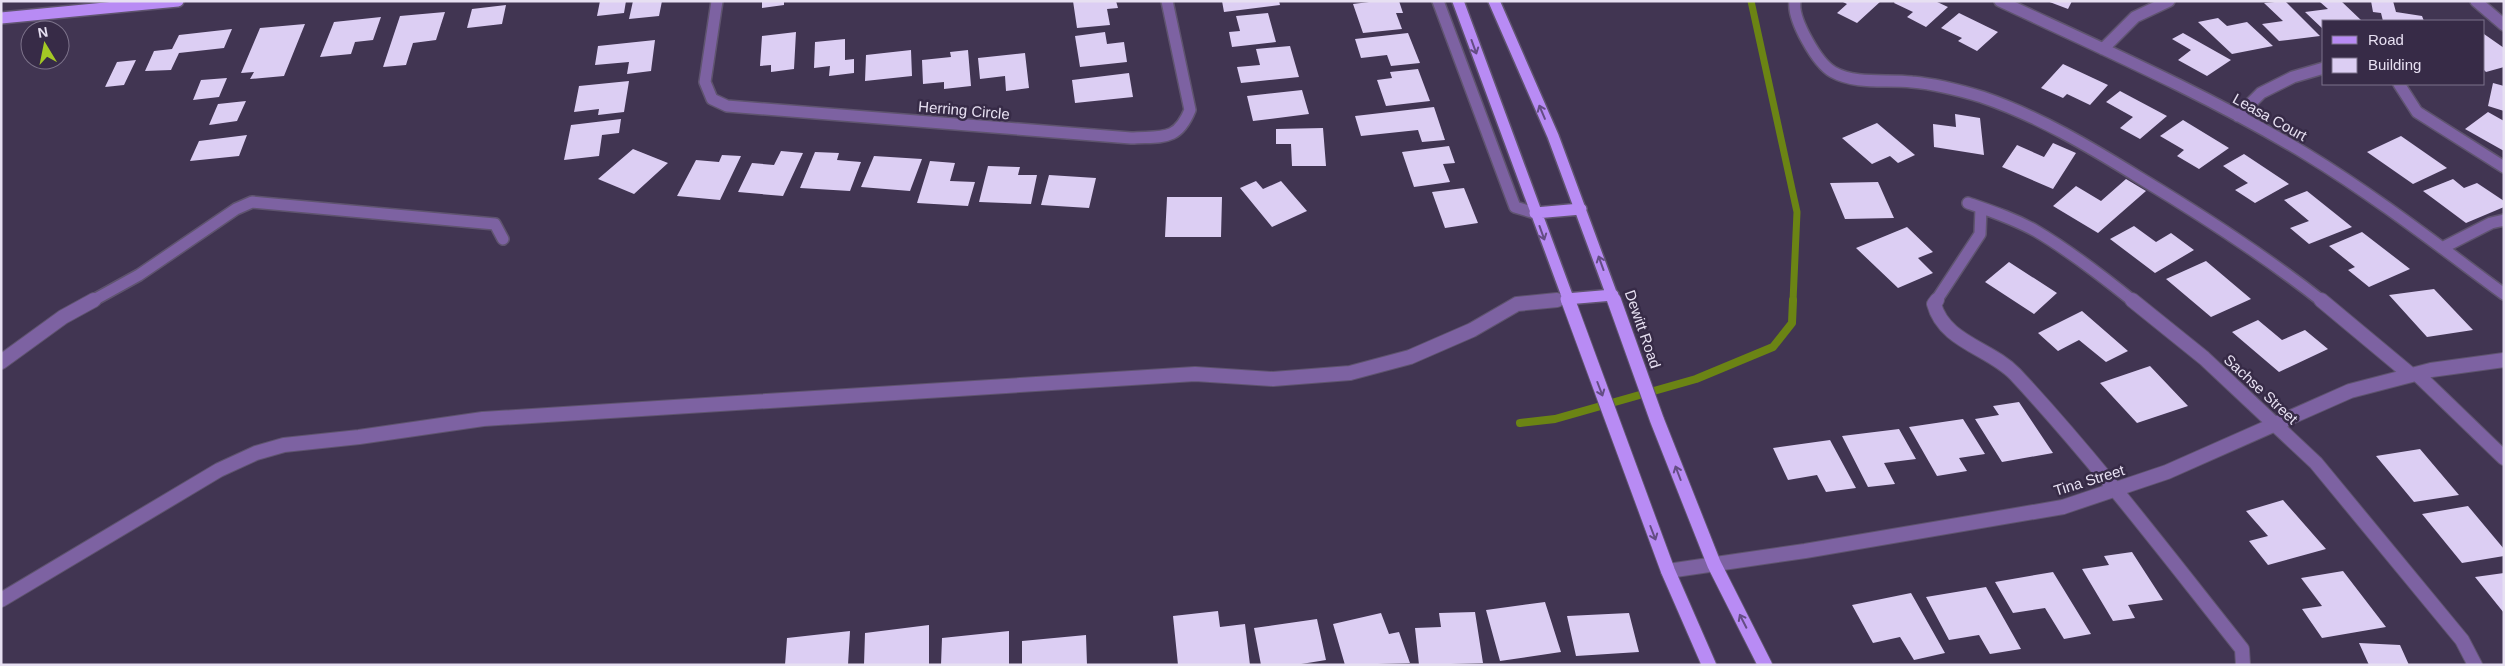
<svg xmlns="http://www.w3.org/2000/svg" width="2505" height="666" font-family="Arial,sans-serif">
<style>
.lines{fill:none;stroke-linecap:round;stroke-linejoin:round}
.stream-far1{stroke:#6b8414;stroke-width:7}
.stream{stroke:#6b8414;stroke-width:8}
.building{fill:#dccef3}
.minor-far1-casing{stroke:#5f546f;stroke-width:14}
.minor-casing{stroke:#5f546f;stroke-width:16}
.major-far1-casing{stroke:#5f546f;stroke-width:14}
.major-casing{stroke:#5f546f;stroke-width:16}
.minor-far1{stroke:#7d62a2;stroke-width:11}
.minor{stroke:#7d62a2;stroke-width:14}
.major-far1{stroke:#b88bf4;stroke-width:11}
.major{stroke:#b88bf4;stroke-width:14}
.oneway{stroke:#644d84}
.labels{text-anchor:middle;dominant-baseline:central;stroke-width:5;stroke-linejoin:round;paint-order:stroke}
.street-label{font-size:15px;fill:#e7e0f2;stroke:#372b47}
</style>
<rect width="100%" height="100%" fill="#413552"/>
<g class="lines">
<path class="stream-far1" d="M1751 1 1797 212 1793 301"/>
<path class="stream" d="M1520 423 1555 419 1696 379 1773 347 1792 323 1793 300"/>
</g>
<path class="building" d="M600 1H626L624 13 597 16Z
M633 1H662L659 16 629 19Z
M762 1H784V5L762 8Z
M1073 1H1116L1118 8 1107 9 1110 25 1077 28Z
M1222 1H1279L1280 5 1224 12Z
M1377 1H1399L1403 13H1396L1402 29 1363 33 1353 4Z
M1841 1H1881L1857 23 1837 13 1847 4Z
M1895 1H1935L1948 7 1926 27 1907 17 1913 12 1894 3Z
M2047 1H2072L2068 9Z
M2285 1 2320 36 2279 41 2262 24 2283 21 2264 3Z
M2325 1H2341L2362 21H2324V30L2305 12 2328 9 2320 2Z
M2371 1H2393L2396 12 2422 16 2424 21H2383L2381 13 2373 12Z
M506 5 502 24 467 28 472 9Z
M445 12 436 40 413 43 406 65 383 67 400 16Z
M1268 13 1276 42 1232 47 1229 32 1240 31 1236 16Z
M1959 13 1998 32 1977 51 1958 41 1962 38 1941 28Z
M381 17 373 40 355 42 351 54 320 57 334 22Z
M2218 18 2227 26 2247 22 2273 46 2232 54 2198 22Z
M305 24 284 76 250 79 254 72 241 73 260 28Z
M232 29 224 48 179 53 171 70 145 71 154 51 172 49 179 35Z
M796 32 794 69 771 72V65L760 66 762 36Z
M1105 32 1107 44 1124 42 1127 62 1080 67 1075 36Z
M1408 33 1420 63 1391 66 1387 55 1361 58 1355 39Z
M2183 33 2231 60 2207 76 2178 60 2191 50 2172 39Z
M2484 34 2504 48V67L2486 72 2484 70Z
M845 39V60L854 59V73L829 76 830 66 814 68 815 42Z
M655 40 651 71 627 74 629 62 595 65 598 46Z
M1290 46 1299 77 1241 83 1237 67 1260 65 1256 49Z
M911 50 912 76 865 81 866 55Z
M968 50 971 86 944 89V82L923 84 922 60 951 57 950 52Z
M1025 53 1029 88 1006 91 1005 76 980 79 978 58Z
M136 60 124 85 105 87 117 62Z
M2063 64 2108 85 2090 105 2067 94 2063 98 2041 88Z
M1418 69 1430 101 1386 106 1377 80 1392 78 1390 72Z
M1129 73 1133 97 1075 103 1072 80Z
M227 78 219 97 193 100 201 80Z
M629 81 624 112 598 115 599 109 574 112 579 86Z
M2493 83 2504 86V111L2488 106Z
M1302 90 1309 114 1253 121 1247 96Z
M2120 91 2167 116 2140 139 2120 128 2133 117 2106 102Z
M246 101 237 121 209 125 218 104Z
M1434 107 1445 140 1422 142 1418 130 1361 136 1355 116Z
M2488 112 2504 121V151L2465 129Z
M1955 114 1980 118 1984 155 1934 147 1933 124 1956 127Z
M621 119 619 133 602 135 599 156 564 160 571 125Z
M2183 120 2229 148 2199 169 2177 156 2184 150 2160 136Z
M1877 123 1915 155 1898 163 1890 156 1872 164 1842 138Z
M1323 128 1326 166H1292L1291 144H1276V129Z
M247 135 239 156 190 161 199 141Z
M2401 136 2447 168 2413 184 2367 152Z
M2053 143 2076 153 2053 189 2002 167 2017 145 2044 157Z
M1449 146 1455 163 1443 164 1450 182 1414 187 1402 152Z
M633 149 668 163 634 194 598 179Z
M781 151 803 153 783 196 738 192 752 163 774 165Z
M815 152 839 153 837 160 861 162 850 191 800 188Z
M2244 154 2289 184 2255 203 2235 190 2248 183 2223 166Z
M722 155 741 156 720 200 677 196 696 160 719 162Z
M874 156 922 159 910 191 861 187Z
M930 161 955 163 950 181 975 182 968 206 917 203Z
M988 166 1020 167 1018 175H1037L1031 204 979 202Z
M1049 175 1096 178 1089 208 1041 205Z
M2126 179 2146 191 2098 233 2053 206 2076 186 2101 201Z
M2453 179 2464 188 2477 183 2504 201V207L2466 223 2423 191Z
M1256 181 1263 189 1281 181 1307 211 1272 227 1240 188Z
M1878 182 1894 218 1845 219 1830 183Z
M1464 188 1478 223 1445 228 1432 192Z
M2307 191 2352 227 2309 244 2290 228 2309 221 2284 200Z
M1167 197H1222L1221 237H1165Z
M2134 226 2156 242 2171 233 2194 250 2155 273 2110 239Z
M1907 227 1933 252 1918 258 1933 273 1898 288 1856 248Z
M2362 232 2410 269 2369 287 2348 270 2355 267 2329 246Z
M2206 261 2251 299 2211 317 2166 279Z
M2009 262 2057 293 2034 314 1985 282Z
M2434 289 2473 330 2427 337 2389 295Z
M2082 311 2128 351 2106 362 2079 340 2058 351 2038 333Z
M2258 320 2282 340 2305 330 2328 349 2279 372 2232 332Z
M2150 366 2188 406 2137 423 2100 383Z
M2019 402 2053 453 2002 462 1975 419 1999 415 1993 406Z
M1963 419 1985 454 1959 458 1967 471 1937 476 1909 427Z
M1899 429 1916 459 1884 463 1895 484 1868 487 1842 436Z
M1830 440 1856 488 1826 492 1817 475 1788 480 1773 448Z
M2420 449 2459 495 2414 502 2376 456Z
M2283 500 2326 549 2268 565 2249 541 2268 536 2246 511Z
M2468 506 2504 549V556L2462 563 2422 514Z
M2132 552 2163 600 2128 605 2135 618 2113 621 2082 569 2109 565 2104 556Z
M2343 571 2386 627 2322 638 2302 609 2322 606 2301 578Z
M2053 572 2091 634 2064 639 2045 608 2013 613 1995 582Z
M2504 573V613L2475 577Z
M1986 587 2021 649 1990 654 1979 635 1949 640 1926 597Z
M1911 593 1945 653 1914 660 1900 637 1873 643 1852 605Z
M1545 602 1561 652 1500 661 1486 610Z
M1218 611 1220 627 1245 624 1250 665H1178L1173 616Z
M1475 612 1483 663 1419 665 1415 628 1441 627 1439 613Z
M1381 613 1389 634 1399 632 1410 663 1345 665 1333 624Z
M1629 613 1639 652 1576 656 1567 616Z
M1317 619 1326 660 1295 665H1261L1254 628Z
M929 625V665H864L865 633Z
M850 631 848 665H785L787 638Z
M1009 631V665H941L942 638Z
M1086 635 1087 665H1022V641Z
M2359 643 2400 645 2409 665H2369Z"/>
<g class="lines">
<g class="minor-far1-casing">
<path id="minor-far1" d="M717 1 705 82 712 99 727 106 1131 138C1162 136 1177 142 1190 110L1167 1
M1438 1 1515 207 1535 213
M1795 1C1792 19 1817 63 1833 72 1856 85 1887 79 1912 82 1935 84 1959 90 1982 97 2038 116 2090 147 2140 178 2203 216 2265 256 2322 301
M2000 1C2103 49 2208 95 2306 154 2375 196 2439 246 2504 294
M2476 1 2504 25
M2103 49 2135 17 2169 1
M2399 84 2417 112 2504 167
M2238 116 2261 93 2293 77 2324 68
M1968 203C1991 211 2015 219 2036 231 2070 251 2102 276 2133 301
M2442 248 2491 223 2504 220
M92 301 139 275 236 209 252 202 495 224 503 239
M1544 301 1566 299
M1936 301 1980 234 1981 208"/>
</g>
<g class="minor-casing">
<path id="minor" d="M1937 300 1934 304C1944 342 1990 348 2015 374 2096 461 2168 556 2242 649L2243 665
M2132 300 2204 358 2316 463 2462 640 2475 665
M2321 300 2411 375
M1 362 63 317 94 300
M2417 374 2504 458
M1668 571 1805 551 2063 507 2167 472 2350 391 2431 370 2504 360
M1 600 219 470 256 453 284 445 359 437 483 419 1195 374 1273 379 1350 373 1410 357 1472 330 1517 304 1557 300"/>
</g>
<g class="major-far1-casing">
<path id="major-far1" d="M1458 1 1569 301
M1494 1 1553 136 1614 301
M1 18 178 1
M1535 213 1581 209
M1566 299 1613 295"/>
</g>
<g class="major-casing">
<path id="major" d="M1568 300 1668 571 1709 665
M1614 300 1657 420 1714 564 1765 665"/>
</g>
<use href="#minor-far1" class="minor-far1"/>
<use href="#minor" class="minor"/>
<use href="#major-far1" class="major-far1"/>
<use href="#major" class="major"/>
</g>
<defs><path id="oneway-shaft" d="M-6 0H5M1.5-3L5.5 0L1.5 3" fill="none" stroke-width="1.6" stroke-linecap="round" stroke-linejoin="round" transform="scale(1.25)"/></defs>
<g class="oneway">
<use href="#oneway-shaft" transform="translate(1474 47) rotate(70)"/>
<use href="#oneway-shaft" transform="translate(1542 112) rotate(-113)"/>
<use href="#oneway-shaft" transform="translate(1542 233) rotate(70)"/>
<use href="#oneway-shaft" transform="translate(1601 263) rotate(-110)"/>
<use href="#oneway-shaft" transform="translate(1600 389) rotate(69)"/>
<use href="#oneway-shaft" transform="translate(1678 473) rotate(-111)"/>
<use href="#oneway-shaft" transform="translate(1653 533) rotate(69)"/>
<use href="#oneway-shaft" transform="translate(1743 621) rotate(-117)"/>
</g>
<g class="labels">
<g class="street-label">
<text transform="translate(964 110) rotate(5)">Herring Circle</text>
<text transform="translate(2270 117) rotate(29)">Leasa Court</text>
<text transform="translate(1643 329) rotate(71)">Dewitt Road</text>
<text transform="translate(2261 389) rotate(43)">Sachse Street</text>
<text transform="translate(2089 480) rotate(-17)">Tina Street</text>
</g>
</g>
<rect width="2505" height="666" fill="none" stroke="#e7e0f2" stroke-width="5"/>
<rect x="2322" y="20" width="162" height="65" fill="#372b47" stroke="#7d738b"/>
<rect x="2332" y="36" width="25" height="8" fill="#b88bf4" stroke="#7d738b"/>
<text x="2368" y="45" font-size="15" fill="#e7e0f2">Road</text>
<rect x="2332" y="58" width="25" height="15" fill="#dccef3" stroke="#7d738b"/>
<text x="2368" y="70" font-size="15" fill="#e7e0f2">Building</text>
<g transform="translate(45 45) rotate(350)"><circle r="24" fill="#372b47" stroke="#7d738b"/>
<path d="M0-4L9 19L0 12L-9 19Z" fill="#a4c825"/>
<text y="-8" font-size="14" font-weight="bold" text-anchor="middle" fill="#e7e0f2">N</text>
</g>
</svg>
